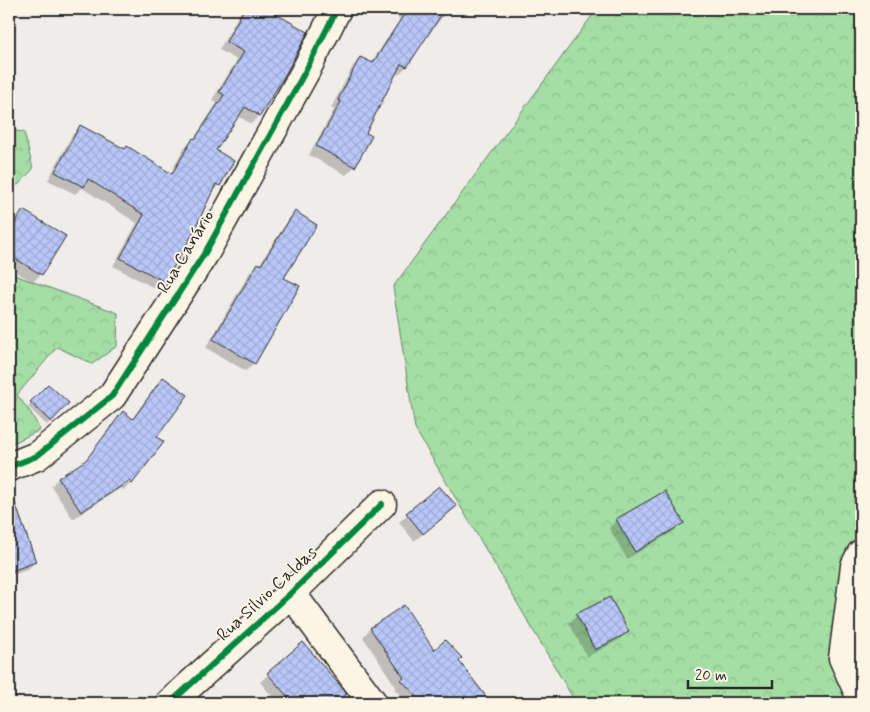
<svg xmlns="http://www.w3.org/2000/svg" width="870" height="712" font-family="Mynerve,sans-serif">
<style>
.forest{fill:url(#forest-crowns);stroke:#688468}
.shadow{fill:#0003}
.building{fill:url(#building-cross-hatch);stroke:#2b2b2b}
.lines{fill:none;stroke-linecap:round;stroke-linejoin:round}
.minor-casing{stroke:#2b2b2b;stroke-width:31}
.minor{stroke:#fcf5e5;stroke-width:28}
.cycleway-casing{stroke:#fcf5e5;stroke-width:9}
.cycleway{stroke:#00873e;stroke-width:6}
.labels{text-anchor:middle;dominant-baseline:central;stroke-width:4;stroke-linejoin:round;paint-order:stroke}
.street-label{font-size:18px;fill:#2b2b2b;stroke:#fcf5e5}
</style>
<defs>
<pattern id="forest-crowns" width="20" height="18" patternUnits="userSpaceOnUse" patternTransform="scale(1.25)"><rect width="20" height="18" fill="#a4dea4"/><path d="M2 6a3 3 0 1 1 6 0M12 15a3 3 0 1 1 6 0" fill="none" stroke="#8dbf8d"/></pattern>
<pattern id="building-cross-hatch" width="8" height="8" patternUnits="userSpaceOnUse" patternTransform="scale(1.25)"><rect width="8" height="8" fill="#b9c7f8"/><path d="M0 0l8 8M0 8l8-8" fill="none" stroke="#9fabd5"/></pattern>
</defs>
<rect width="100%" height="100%" fill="#efece9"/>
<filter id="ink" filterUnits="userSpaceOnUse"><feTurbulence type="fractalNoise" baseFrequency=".02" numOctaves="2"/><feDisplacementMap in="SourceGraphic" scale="10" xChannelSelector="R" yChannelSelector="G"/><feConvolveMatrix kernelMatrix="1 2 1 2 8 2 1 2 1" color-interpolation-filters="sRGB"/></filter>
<g filter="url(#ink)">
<path class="forest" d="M597 9H861V703H576L415 429 393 287Z
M9 130 24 132 33 169 19 184 9 190Z
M9 273 118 313 117 346 92 364 57 347 17 395 31 413 40 430 9 445Z"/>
<path class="shadow" d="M242 9H264L306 33 284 75 259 116 251 124 238 116 214 151 219 185 211 193 191 235 164 281 156 289 113 266 137 223 82 188 75 194 48 180 72 135 80 127 170 174 185 147 193 140 217 103 212 100 237 60 219 50Z
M384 9H448L436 25 428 33 406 67 398 75 395 73 364 133 354 167 346 175 309 155 334 110 331 108 353 66 361 58 371 63 400 19Z
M23 212 41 274 33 282 9 268V230L15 220Z
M296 212 282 278 254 363 246 371 206 348 250 272 258 264 259 265 288 220Z
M163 379 156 437 131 483 124 490 121 488 73 519 51 486 58 479 83 463 123 413 132 419 156 386Z
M48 385 67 403 47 425 28 407Z
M439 488 447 514 414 541 399 522Z
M664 493 682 523 674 531 627 559 609 528 617 520Z
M18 514 35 562 27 570 9 576V517Z
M403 607 433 652 457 661 484 696 477 703H408L394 689 396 687 363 637 370 629Z
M577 615 627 632 619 640 587 657 569 623Z
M303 644 345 694 336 703H278L260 682Z"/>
<path class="building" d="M244 9H267L308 32 285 75 260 116 245 107 216 150 234 161 220 186 216 184 192 235 165 282 120 258 144 215 88 179 84 187 55 172 80 125 125 149 127 146 172 174 193 138 195 139 224 95 219 92 244 52 226 42Z
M403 9H445L407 67 401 64 366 133 372 136 355 167 316 146 341 102 338 100 360 57 373 63 403 16Z
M23 210 66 236 42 275 9 255V233Z
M295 211 317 225 284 278 300 286 255 364 213 339 258 263 261 265Z
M163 377 188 395 157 437 164 442 132 484 129 481 81 512 58 478 86 460 123 411 133 419Z
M48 384 69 403 51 422 30 402Z
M439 486 457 506 423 534 406 513Z
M665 491 684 523 635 552 616 519Z
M9 494H12L36 562 9 572Z
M610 597 629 632 595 650 576 614Z
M404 605 434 650 445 640 462 658 459 661 491 703H423L401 680 404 678 370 628Z
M303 642 347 694 336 703H293L267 673Z"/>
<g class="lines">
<g class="minor-casing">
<path id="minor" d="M9 467 37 456 112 396 206 251 306 70 337 9
M861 554 855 566 843 658 861 698
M291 593 373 703
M170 703 291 593 382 504"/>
</g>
<use href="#minor" class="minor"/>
<g class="cycleway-casing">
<path id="cycleway" d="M9 467 37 456 112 396 206 251 306 70 337 9
M170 703 291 593 382 504"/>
</g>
<use href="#cycleway" class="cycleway"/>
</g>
</g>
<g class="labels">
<g class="street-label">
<text transform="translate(186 252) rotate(-59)">Rua Canário</text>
<text transform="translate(267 594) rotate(-43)">Rua Silvio Caldas</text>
</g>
</g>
<rect width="870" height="712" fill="none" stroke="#fcf5e5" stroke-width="30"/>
<rect x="15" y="15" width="840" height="682" fill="none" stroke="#2b2b2b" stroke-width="2" filter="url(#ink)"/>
<path d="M688 680v8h84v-8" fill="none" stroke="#2b2b2b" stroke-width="2.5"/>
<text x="695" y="680" font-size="15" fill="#2b2b2b" stroke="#fcf5e5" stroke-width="4" paint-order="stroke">20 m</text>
</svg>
